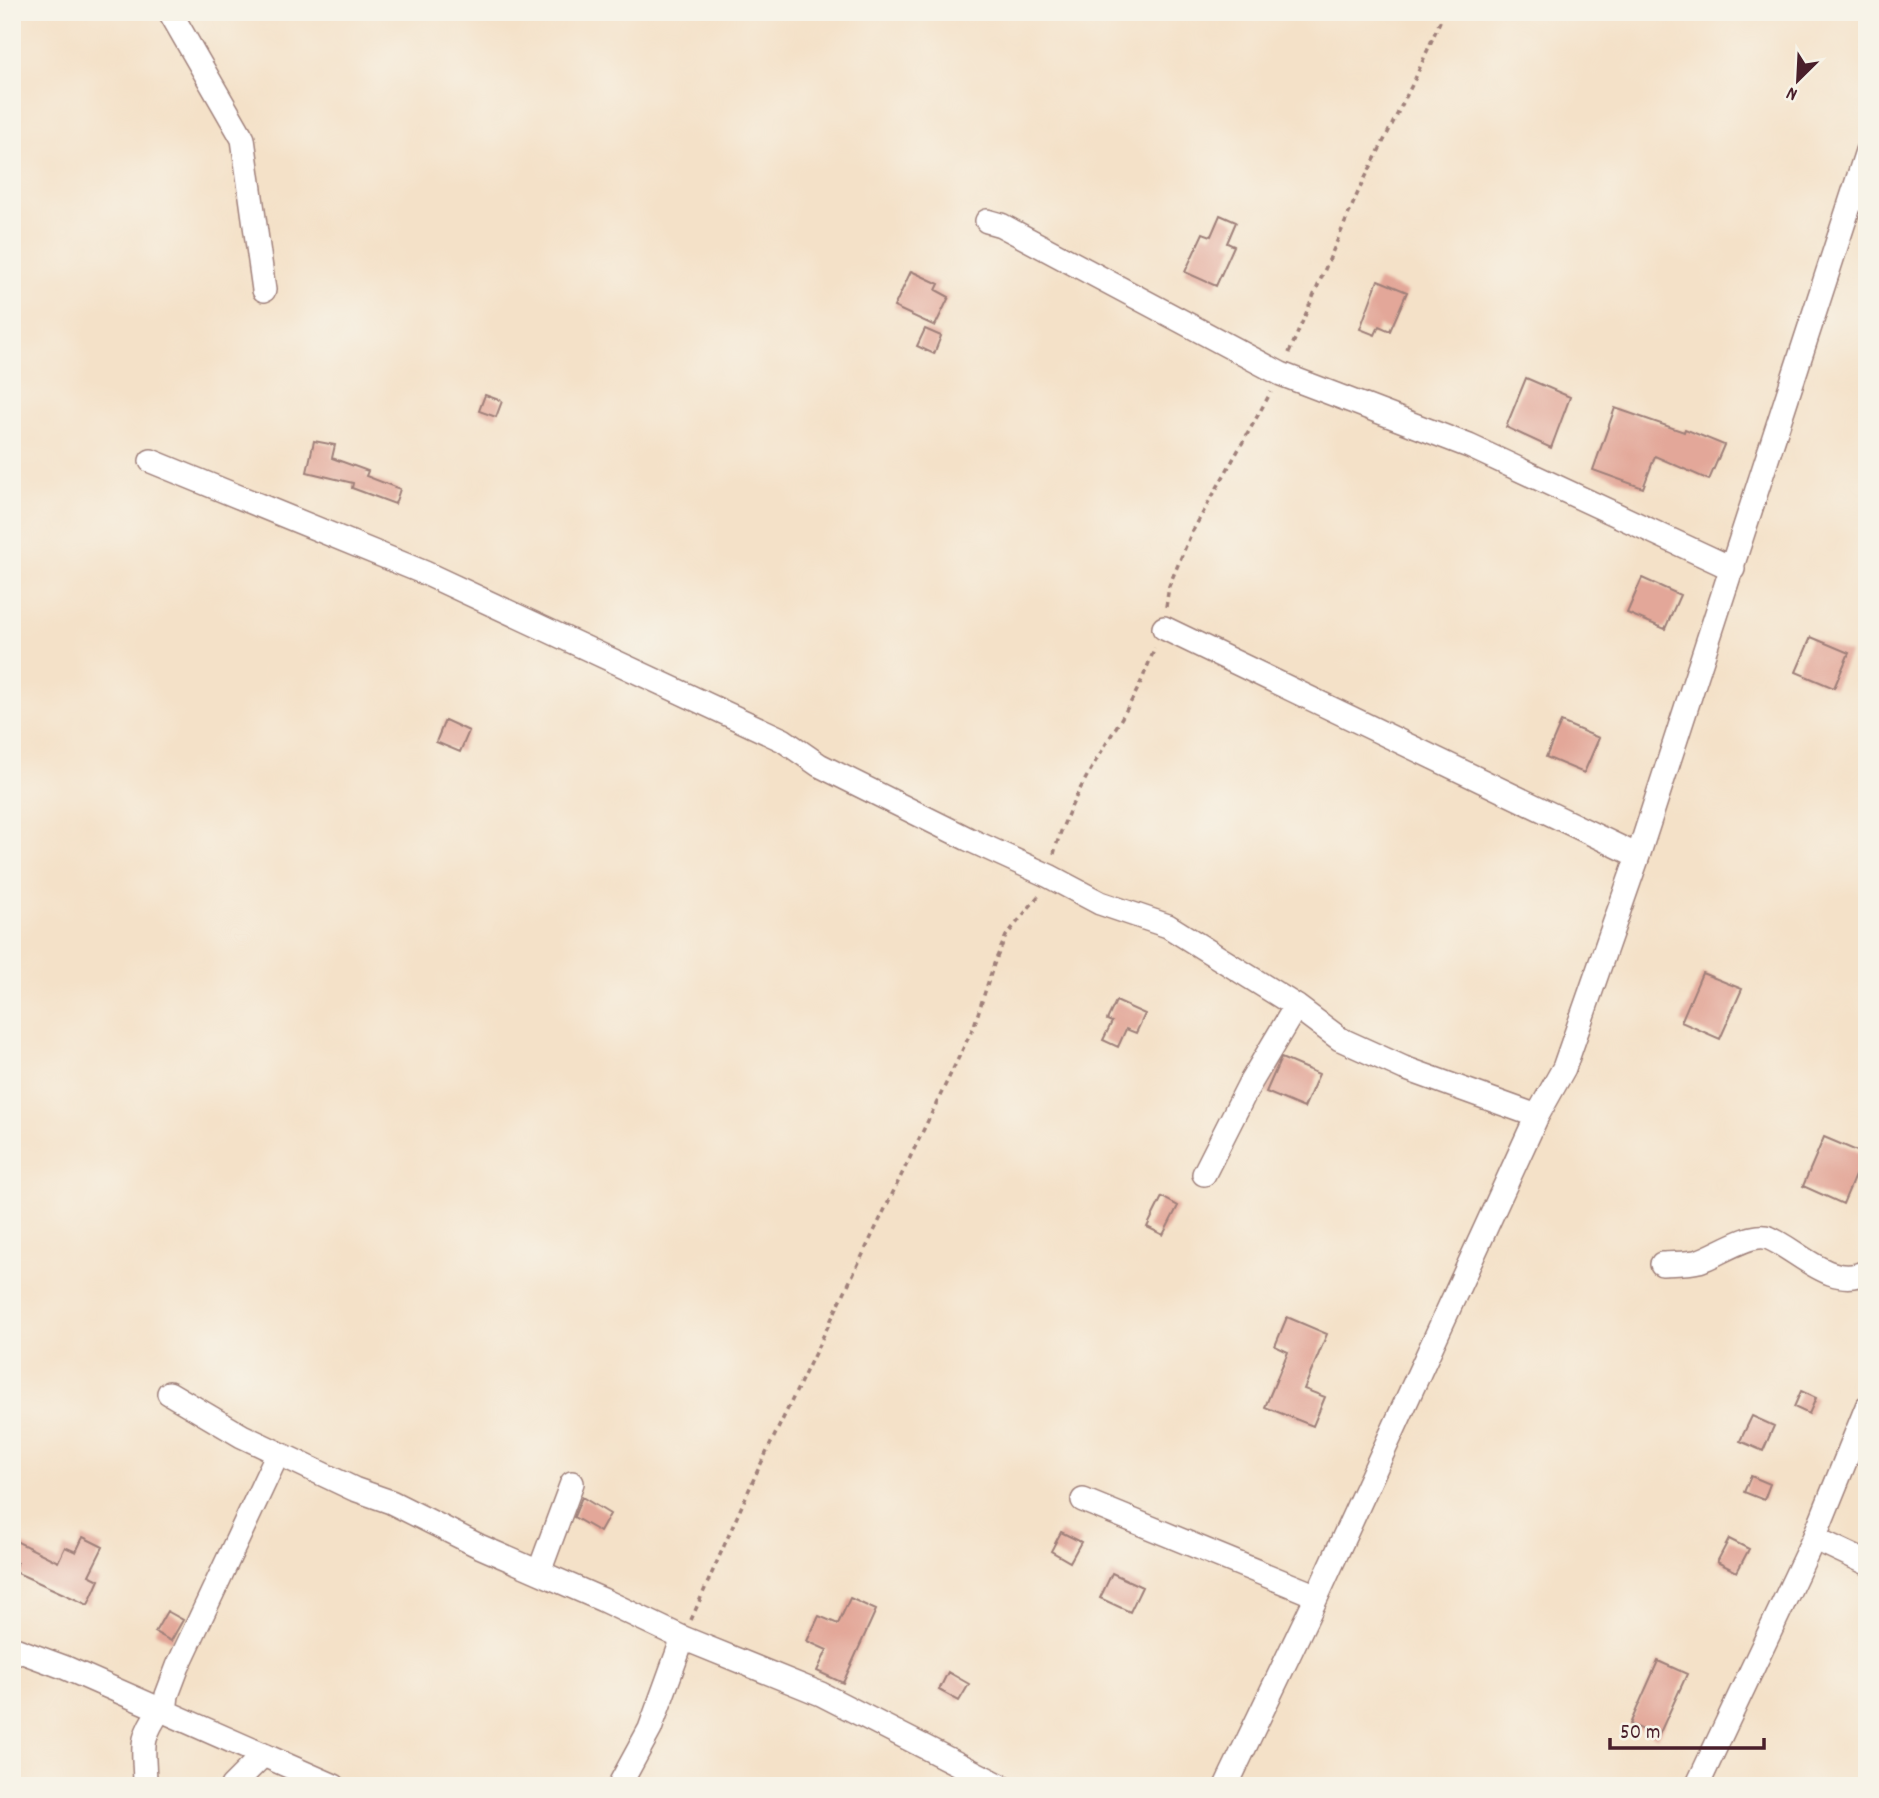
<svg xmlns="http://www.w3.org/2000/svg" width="1879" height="1798" font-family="Dekko,sans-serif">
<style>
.building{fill:#e3a799}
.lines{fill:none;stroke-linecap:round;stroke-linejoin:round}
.minor-casing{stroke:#9f807a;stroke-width:26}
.path{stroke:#9f807a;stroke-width:3.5;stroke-dasharray:5 5;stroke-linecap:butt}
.minor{stroke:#fff;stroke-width:23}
</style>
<rect width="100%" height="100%" fill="#f7f3e8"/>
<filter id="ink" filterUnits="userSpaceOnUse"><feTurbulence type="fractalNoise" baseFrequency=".0143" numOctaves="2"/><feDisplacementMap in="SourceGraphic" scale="14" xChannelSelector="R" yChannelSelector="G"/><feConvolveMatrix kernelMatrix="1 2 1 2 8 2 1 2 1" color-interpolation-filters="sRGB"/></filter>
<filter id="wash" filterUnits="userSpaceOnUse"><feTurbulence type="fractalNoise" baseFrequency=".00686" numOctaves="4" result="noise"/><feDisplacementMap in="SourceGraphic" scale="28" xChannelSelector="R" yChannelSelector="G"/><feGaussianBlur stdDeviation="1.57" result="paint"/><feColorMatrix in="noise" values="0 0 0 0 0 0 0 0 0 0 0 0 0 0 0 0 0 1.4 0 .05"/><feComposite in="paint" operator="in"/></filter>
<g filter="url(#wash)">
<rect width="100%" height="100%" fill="#f4e1c8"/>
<g id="blocks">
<path class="building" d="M1220 215 1236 222 1227 243 1234 246 1216 286 1185 272 1203 233 1211 236Z
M911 271 939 284 936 290 949 297 935 326 894 307Z
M1378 280 1407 292 1390 331 1379 326 1375 335 1360 329Z
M925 329 941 336 934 354 917 346Z
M1526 378 1570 397 1551 448 1506 427Z
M485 395 502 401 496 417 479 411Z
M1615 408 1684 432 1685 429 1724 445 1709 480 1655 456 1643 488 1593 470Z
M314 441 335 445 332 458 368 471 366 476 400 489 395 504 352 488 353 483 307 472Z
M1642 578 1680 595 1665 629 1627 613Z
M1811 637 1849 653 1834 688 1796 672Z
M445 720 469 731 460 752 436 742Z
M1561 722 1599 738 1584 773 1546 757Z
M1702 973 1742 989 1720 1039 1681 1022Z
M1116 1001 1145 1014 1136 1033 1126 1029 1118 1047 1103 1040 1112 1022 1107 1020Z
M1281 1058 1319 1074 1304 1108 1266 1092Z
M1824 1137 1864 1154 1843 1204 1803 1186Z
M1162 1197 1178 1206 1163 1235 1147 1227Z
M1287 1317 1327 1334 1304 1389 1325 1397 1313 1426 1265 1407 1288 1352 1275 1346Z
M1801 1391 1816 1398 1809 1414 1794 1407Z
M1752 1416 1774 1426 1763 1451 1740 1441Z
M1751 1476 1770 1484 1764 1500 1744 1492Z
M582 1497 610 1514 600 1532 574 1517Z
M1061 1532 1081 1542 1070 1562 1051 1551Z
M83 1537 103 1547 89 1575 99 1580 88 1605 13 1571 17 1563 12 1561V1539L58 1562 65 1547 76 1552Z
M1729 1539 1749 1549 1737 1572 1717 1562Z
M1112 1573 1142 1587 1130 1612 1100 1598Z
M850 1598 876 1610 843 1683 817 1671 827 1650 807 1641 819 1616 838 1624Z
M167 1611 183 1620 171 1641 155 1632Z
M1658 1661 1687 1674 1658 1737 1630 1724Z
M948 1672 969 1684 959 1701 939 1690Z"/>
</g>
</g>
<g filter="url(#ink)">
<use href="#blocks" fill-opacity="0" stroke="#9f807a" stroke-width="2"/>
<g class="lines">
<g class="minor-casing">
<path id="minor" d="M170 12 243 139 264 290
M987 221 1001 225 1281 374 1469 446 1733 569
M151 461 425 573 783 740 819 765 968 839 1049 876 1100 903 1168 926 1296 1006 1340 1039 1404 1068 1537 1116
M1164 628 1638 856
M1204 1174 1249 1085 1296 1006
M1662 1264C1673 1263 1688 1264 1699 1261 1718 1255 1751 1231 1769 1238 1798 1250 1833 1291 1867 1271
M169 1393 242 1436 278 1453 354 1489 391 1502 479 1546 603 1600 683 1638 821 1694 1001 1786
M1083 1500 1317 1596
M1814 1538 1867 1563
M539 1572 572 1483
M12 1648 66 1668 334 1786
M165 1712 167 1695 178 1666 278 1453
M145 1786C145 1749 137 1742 160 1710
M232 1786 263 1755
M619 1786 650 1729 683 1638
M1226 1786 1317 1596 1537 1116 1564 1068 1638 856 1867 151
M1697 1786 1814 1538 1867 1407"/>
</g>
<path class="path" d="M1289 353 1359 190 1415 79 1444 12
M1166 607 1169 586 1191 534 1271 392
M1054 854C1069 796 1105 749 1133 698 1142 682 1148 664 1155 648
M691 1620 756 1474 974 1026 994 964 1006 936 1040 894"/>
<use href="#minor" class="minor"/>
</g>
</g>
<rect width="1879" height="1798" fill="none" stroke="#f7f3e8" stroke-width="42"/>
<g transform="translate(1798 80) rotate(204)" stroke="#f7f3e8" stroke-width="5" paint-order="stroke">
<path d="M0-5L12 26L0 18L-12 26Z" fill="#4a1f2b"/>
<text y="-10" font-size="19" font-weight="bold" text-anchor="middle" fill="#4a1f2b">N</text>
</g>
<path d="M1610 1738v10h154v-10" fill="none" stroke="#4a1f2b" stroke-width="3.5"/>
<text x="1620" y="1738" font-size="21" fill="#4a1f2b" stroke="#f7f3e8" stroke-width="5" paint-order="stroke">50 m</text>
</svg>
